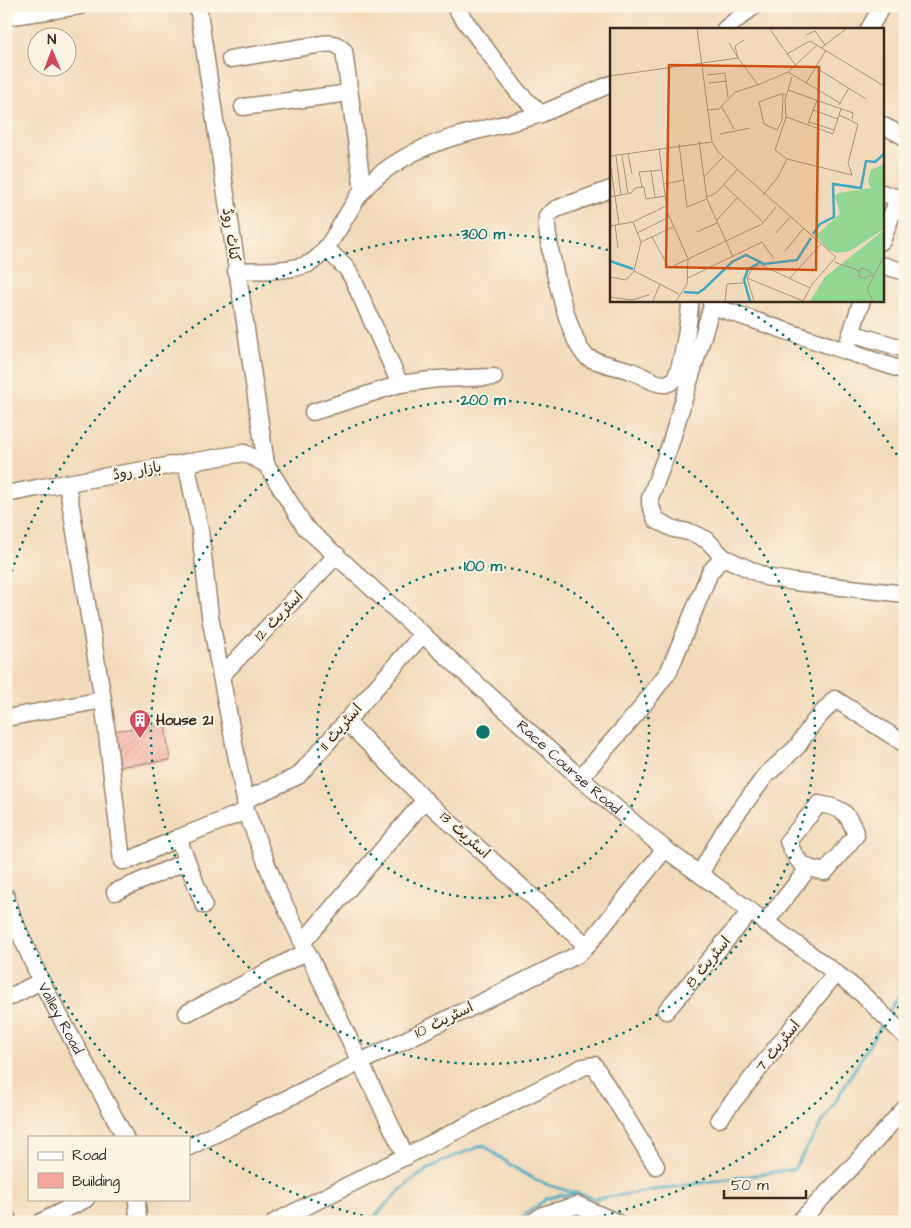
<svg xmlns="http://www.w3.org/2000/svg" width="911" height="1228" font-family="'Architects Daughter','Playpen Sans Arabic',sans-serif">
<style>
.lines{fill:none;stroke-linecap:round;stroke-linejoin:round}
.stream{stroke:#41a7c2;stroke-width:3}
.building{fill:url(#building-hatch)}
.minor-casing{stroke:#96826c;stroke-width:19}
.minor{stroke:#fff;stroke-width:16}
.ring{fill:none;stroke:#0f766e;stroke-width:2.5;stroke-dasharray:2.5 5}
.labels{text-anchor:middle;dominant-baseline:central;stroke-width:4;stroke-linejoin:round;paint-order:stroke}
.street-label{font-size:15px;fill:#3b2a1e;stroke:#fcf5e5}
.poi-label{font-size:15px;font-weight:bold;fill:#3b2a1e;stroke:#fcf5e5;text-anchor:start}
.inset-river{fill:none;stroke:#41a7c2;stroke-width:2.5}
.inset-road{fill:none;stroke:#a8947c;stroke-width:1}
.view{fill:#ce520f;fill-opacity:0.15;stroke:#ce520f;stroke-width:2.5}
.inset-edge{fill:none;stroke:#3b2a1e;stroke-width:2.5}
.centre{fill:#0f766e;stroke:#fcf5e5;stroke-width:2.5}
.ring-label{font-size:15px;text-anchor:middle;font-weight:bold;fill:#0f766e;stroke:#fcf5e5;stroke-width:4;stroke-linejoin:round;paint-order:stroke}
</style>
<defs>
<pattern id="building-hatch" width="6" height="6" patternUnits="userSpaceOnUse" patternTransform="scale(1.25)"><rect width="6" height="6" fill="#f5a69c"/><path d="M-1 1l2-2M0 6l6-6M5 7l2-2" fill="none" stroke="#c8877f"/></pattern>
</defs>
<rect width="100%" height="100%" fill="#fcf5e5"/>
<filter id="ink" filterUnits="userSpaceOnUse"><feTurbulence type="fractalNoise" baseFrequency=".02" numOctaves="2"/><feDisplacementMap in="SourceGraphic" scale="10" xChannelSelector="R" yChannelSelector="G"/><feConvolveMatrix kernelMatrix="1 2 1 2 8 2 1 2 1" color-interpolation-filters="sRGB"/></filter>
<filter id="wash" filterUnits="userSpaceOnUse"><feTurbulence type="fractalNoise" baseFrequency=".0096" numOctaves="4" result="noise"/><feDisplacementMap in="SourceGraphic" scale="20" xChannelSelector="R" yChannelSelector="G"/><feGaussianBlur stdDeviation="1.12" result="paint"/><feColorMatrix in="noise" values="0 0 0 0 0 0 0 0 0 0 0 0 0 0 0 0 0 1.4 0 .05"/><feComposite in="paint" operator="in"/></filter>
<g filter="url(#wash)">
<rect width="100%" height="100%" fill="#f1dabb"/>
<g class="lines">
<path class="stream" d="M888 1013 905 986
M370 1222C387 1204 403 1185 424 1172 442 1159 463 1153 484 1145 504 1161 523 1175 546 1184 562 1191 579 1192 594 1199L794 1169 884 1021
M516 1222 546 1199 560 1195H580"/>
</g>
<g id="blocks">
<path class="building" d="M165 725 170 760 116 767 112 731Z"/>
</g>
</g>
<g filter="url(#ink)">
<use href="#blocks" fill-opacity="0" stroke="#96826c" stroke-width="1"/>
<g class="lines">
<g class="minor-casing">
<g id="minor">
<path id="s1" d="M198 6 266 464 305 527 580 778 665 849 836 973 862 994 905 1036"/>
<path d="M454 6 518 92 541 114 611 84"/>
<path d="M6 17 80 6"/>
<path d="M725 29 754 6"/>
<path d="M869 29 882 6"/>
<path d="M230 59 322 44C332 43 337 43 344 51L363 191"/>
<path d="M243 107 349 93"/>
<path d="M882 125 905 137"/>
<path d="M611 189 556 209 547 216C544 238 569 344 587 357 597 363 619 367 631 371 641 374 654 385 666 384 669 383 673 381 675 378 682 367 690 315 690 300"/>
<path d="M882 193 905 200"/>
<path d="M882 241 898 198"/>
<path d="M326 248 347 269 353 279 400 384"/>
<path d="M882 265 905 272"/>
<path d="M236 271C258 270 288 272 308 264 328 256 348 209 362 191 373 178 390 166 404 158 447 133 495 129 541 114"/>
<path d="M712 306 905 371"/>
<path d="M851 333 905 349"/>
<path d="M848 343 862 300"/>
<path d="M313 412 400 384 438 379 494 377"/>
<path d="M186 462 200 530 210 616 221 676 245 800 246 811 275 885 406 1157"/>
<path d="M67 483 103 700 122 861 130 860 178 838 246 811"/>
<path d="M6 494 37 488 244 453 266 464"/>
<path d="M723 557 766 577 795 582 905 594"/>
<path d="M221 676 337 555"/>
<path d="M6 718 103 700"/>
<path d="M346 721 425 800 587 946"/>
<path d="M580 778 637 713 669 671 710 572 723 557 707 540 693 533 674 529 656 520 650 504V498L670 445 712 306 710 300"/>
<path d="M245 800 298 776 423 634"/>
<path d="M819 804C843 808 848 812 856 835L825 872C802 868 797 863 788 841Z"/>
<path d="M178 838 204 905"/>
<path d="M700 874 724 831 766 775 797 747 813 723 835 699 905 744"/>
<path d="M115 892 187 861"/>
<path id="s2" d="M6 896 13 918 41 981 125 1137"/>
<path d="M765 923 808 869"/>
<path d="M302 943 425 800"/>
<path d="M6 999 41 981"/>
<path d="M666 1011 750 912"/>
<path d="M187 1013 306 952"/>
<path d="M719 1119 836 973"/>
<path d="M189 1147 577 955 587 946 665 849"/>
<path d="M137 1199 138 1222"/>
<path d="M6 1217 9 1222"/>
<path d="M41 1222 86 1199"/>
<path d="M275 1222 583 1067 594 1065 656 1166"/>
<path d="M533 1222 543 1215 578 1205 616 1222"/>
<path d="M799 1222 852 1167 905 1108"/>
</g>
</g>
<use href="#minor" class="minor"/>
</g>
</g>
<g class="ring">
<circle cx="483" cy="732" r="166"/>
<circle cx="483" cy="732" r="332"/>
<path d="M903 1000A498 498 0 0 1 574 1222M392 1222A498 498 0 0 1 7 878M7 586A498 498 0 0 1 608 250M732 301A498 498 0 0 1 903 464"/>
</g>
<defs>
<g id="building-pin" transform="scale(1.125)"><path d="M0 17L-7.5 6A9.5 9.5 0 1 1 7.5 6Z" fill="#d1495b" stroke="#fcf5e5"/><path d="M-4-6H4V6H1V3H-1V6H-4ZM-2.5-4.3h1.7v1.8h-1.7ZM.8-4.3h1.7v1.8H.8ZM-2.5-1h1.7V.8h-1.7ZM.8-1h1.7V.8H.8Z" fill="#fff"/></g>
</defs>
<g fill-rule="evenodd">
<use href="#building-pin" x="140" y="720"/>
</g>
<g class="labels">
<g class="street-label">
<text transform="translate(231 235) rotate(82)">کناٹ روڈ</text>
<text transform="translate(137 471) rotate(-10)">بازار روڈ</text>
<text transform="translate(279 616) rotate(-46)">اسٹریٹ 12</text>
<text transform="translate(341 727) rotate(-49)">اسٹریٹ 11</text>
<text stroke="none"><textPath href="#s1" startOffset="894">Race Course Road</textPath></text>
<text transform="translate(465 835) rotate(42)">اسٹریٹ 13</text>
<text transform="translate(708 962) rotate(-50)">اسٹریٹ 8</text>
<text stroke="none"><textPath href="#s2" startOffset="134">Valley Road</textPath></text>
<text transform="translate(444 1020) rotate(-26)">اسٹریٹ 10</text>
<text transform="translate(778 1046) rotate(-51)">اسٹریٹ 7</text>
</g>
<g class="poi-label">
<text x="156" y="720">House 21</text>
</g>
</g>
<g transform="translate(610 28)">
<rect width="274" height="274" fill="#f1dabb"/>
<path d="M274 136V201L240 223 226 225 216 220 206 207 230 186 225 168 228 165 261 160 258 153 261 142Z" fill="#92d791"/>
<path d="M274 202V273H200L215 249Z" fill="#92d791"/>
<path class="inset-river" d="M203 206 210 196 224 189 223 156 251 160 256 133 265 134 274 126M0 233 23 241M74 264 88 265 94 261 122 234 136 227 154 236 187 232 201 210M140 273 134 252 138 241 149 235"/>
<path class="inset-road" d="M87 0 102 114 108 124 226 229 203 255 193 273M159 0 186 38M196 7 205 3 215 17M119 15 128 30M211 20 237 0M177 26 200 13 274 58M128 30 125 18 134 12M208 41 256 71M178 44 230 75M97 47 115 45 118 69M0 48 128 30 148 57 178 44 207 17M99 55 117 53M196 55 216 22M178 62 243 85 242 91M173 66 172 92 167 102 154 96 149 74 168 67 171 66H173L176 67M229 77 239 60M112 79 124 101M97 82 109 81 125 64 148 57M203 82 228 91M176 89 223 106 231 81M199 94 224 102M198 96 207 72M110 106 140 100M89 113 97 171 123 229M69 116 77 179 97 171M49 120 57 183 78 231 77 256 66 273M18 126 22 146M12 127 18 166M0 128 102 114M6 128 11 167M177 131 242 147 238 135 248 96 229 87M0 134 9 196M41 143 45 169M94 149 113 129M54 156 74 152M114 157 153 194M32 159 29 144 52 142M153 167 168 149 177 131 165 122 176 89 175 72 182 49M0 169 21 165 25 160 34 159 36 171 55 168M97 169 106 165 127 142M106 193 127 170M5 197 8 220M0 198 23 194 56 178M87 204 107 195M27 205 59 189M166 205 180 189M42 209 59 240 152 196 166 179M31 214 63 199M175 223 194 200M224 234 250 243 248 248 254 250 263 247 258 242 251 240 250 243M24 243 69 266M0 249 16 252 24 243 31 214 23 194M78 250 152 214 164 231M137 250 193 273M180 250 211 216M0 269 22 272 39 267M43 273 50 256M115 273 117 256 133 255M144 273 137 250 142 241 151 237 200 260M263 273 257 261 274 228"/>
<path class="view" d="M59 37 209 39 206 242 56 239Z"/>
<rect width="274" height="274" class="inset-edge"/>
</g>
<circle cx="483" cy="732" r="8" class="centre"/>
<g class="ring-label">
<text x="483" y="239">300 m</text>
<text x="483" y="405">200 m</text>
<text x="483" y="571">100 m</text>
</g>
<rect width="911" height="1228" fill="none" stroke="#fcf5e5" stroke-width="25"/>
<rect x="28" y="1136" width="162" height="65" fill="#fcf5e5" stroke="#afa495"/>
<rect x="38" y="1152" width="25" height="8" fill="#ffffff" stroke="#afa495"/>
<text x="72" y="1160" font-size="15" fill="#3b2a1e">Road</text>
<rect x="38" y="1173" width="25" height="15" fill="#f5a69c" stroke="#afa495"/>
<text x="72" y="1186" font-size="15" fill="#3b2a1e">Building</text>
<g transform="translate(52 52) rotate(359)"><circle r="24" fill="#fcf5e5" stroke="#afa495"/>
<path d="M0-4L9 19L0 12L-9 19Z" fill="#d1495b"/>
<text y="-8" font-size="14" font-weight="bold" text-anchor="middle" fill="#3b2a1e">N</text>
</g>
<path d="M724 1190v8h82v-8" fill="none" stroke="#3b2a1e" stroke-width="2.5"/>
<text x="731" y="1190" font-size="15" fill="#3b2a1e" stroke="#fcf5e5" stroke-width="4" paint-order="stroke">50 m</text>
</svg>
